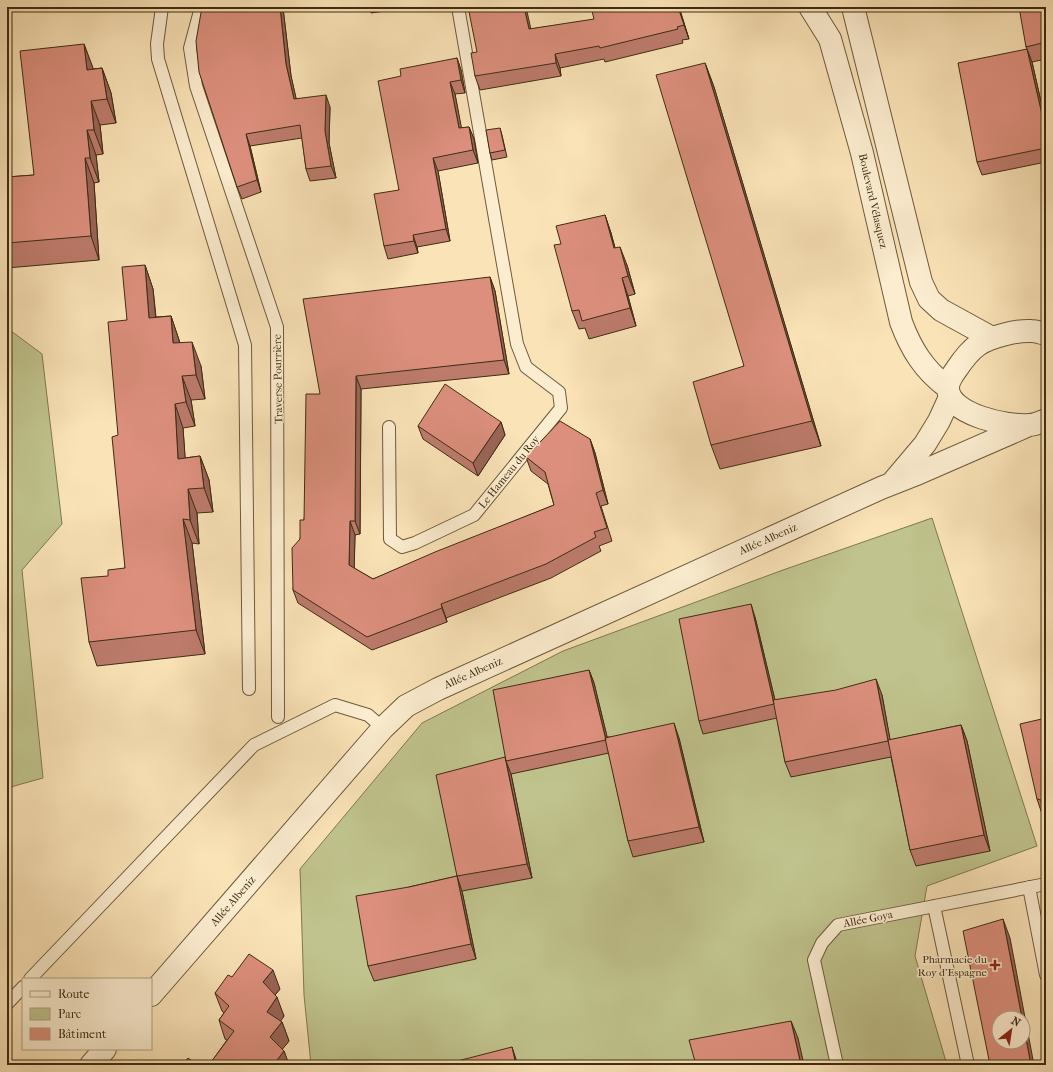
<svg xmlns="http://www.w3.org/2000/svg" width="1053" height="1072" font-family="'IM FELL French Canon',serif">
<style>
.green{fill:#c0c38d;stroke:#7f7850}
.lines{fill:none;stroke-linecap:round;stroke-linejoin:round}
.service-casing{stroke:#6d5a3c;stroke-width:14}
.minor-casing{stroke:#6d5a3c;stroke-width:24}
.service{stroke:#fcedd0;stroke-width:12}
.minor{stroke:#fcedd0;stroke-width:22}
.wall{fill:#bd7b6c;stroke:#3e2c13}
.shaded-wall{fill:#9a6458;stroke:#3e2c13}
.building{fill:#dc8f7d;stroke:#3e2c13}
.poi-dot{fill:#8f2418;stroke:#fcedd0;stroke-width:1.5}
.labels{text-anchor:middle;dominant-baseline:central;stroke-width:3;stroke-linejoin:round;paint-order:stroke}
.street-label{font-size:11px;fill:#3e2c13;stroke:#fcedd0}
.poi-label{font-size:11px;fill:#3e2c13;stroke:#fcedd0;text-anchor:end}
</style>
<rect width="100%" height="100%" fill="#fae3b7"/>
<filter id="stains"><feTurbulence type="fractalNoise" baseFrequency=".005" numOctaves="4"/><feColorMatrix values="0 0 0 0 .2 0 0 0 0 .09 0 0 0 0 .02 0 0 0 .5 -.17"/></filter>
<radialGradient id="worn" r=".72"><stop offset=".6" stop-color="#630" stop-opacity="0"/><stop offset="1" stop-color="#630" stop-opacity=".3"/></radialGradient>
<path class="green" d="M7 328 42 354 62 524 22 570 43 778 7 788Z
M932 518 1037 846 927 886 915 956 947 1065H311L304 995 300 869 422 723 563 651 783 570Z"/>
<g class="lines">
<g class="service-casing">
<path id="service" d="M162 7 157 44 158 59 245 345 249 689
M201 7 190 48 196 86 277 327 278 717
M389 427 390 539 402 547 415 543 474 515 561 408 559 392 526 367 517 344 458 7
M1029 887 1046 975
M934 906 968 1065
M30 979 254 745 335 705 368 715 383 728
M7 1004 23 987
M837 1065 814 960 822 943 838 925 1046 884"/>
</g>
<g class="minor-casing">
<path id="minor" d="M810 7 830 39 862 153 901 322C911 349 924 370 947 387
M853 7 921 282 929 299 941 310 992 338
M1046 334C1041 333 1036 331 1031 331 1018 330 989 337 978 345 969 351 962 361 956 370 953 374 947 383 948 389 950 415 1008 427 1029 425 1035 425 1041 422 1046 420
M892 483 925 444 939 421 950 397
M151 995 383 728 406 706 438 689 881 488 919 473 1029 425
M91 1065 105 1049"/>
</g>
<use href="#service" class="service"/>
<use href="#minor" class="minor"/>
</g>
<path class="wall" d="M202 7H291L283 8 291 76 296 99 330 107 329 143 336 178 310 181 306 169 302 138 250 146 261 192 242 199 237 187Z
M369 7H413L371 13Z
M679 7 689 39 682 40 683 43 605 62 604 59 560 68 561 76 480 90 475 76 477 52 531 29Z
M1046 7V59L1032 62 1046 124V162L982 175 977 162 1027 49 1026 47Z
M84 44 93 69 102 68 111 93 116 123 100 125 103 154 96 155 99 182 94 183 99 260 7 268V177L34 175Z
M457 58 461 70 465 93 455 94 461 128 469 127 474 139 478 163 438 171 450 241 417 247 418 253 388 259 384 246 399 190 401 76Z
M705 63 714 87 821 446 720 469 711 445 744 366Z
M500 128 502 135 507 157 492 160 490 153Z
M605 215 611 233 615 248 627 265 635 294 628 296 636 326 589 339 585 328 579 329 572 311 561 244Z
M145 265 153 289 156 317 171 316 180 343 201 366 205 399 191 400 195 426 183 428 185 458 200 456 209 480 213 512 197 513 199 544 192 543 205 654 97 666 89 642 108 576 125 568 127 320Z
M490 277 495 291 509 374 361 389 360 534 355 535 354 568 373 579 554 505 548 484 531 471 526 457 590 439 595 453 608 504 601 506 612 541 599 546 601 551 551 578 446 618 447 622 372 650 298 603 293 590 300 539 304 520 320 394Z
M501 422 505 435 478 476 423 439 418 426Z
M755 617 775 700 882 695 890 740 961 725 967 741 990 851 916 866 910 850 891 757 791 777 785 762 777 718 703 734 699 721Z
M589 670 594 683 607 737 679 738 704 842 633 857 628 841 609 753 511 774 532 878 462 891 476 959 374 981 368 966 409 887 457 876 505 757Z
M1046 718V825L1044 817H1043L1037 799Z
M232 977 280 989 275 995 284 1016 280 1021 282 1022 289 1041 282 1049 284 1051 289 1065H209L227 1040 225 1039 219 1020 224 1013 222 1011 215 993Z"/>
<path class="shaded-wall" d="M280 7H283V8L291 76 299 111 294 99 286 64Z
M524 7H526L534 43 529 29Z
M678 7H679L689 39 684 25Z
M84 44 93 68 96 94 87 70Z
M1027 49 1032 62 1046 124V132Z
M555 54 560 68 561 76 556 63Z
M457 58 461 70 465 93 461 80Z
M705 63 714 87 821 446 812 421Z
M102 68 111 93 116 123 107 99Z
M450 82 455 94 464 141 459 128Z
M326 95 330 107 329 143 336 178 331 166 325 131Z
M91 101 100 125 103 154 94 130Z
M469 127 474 139 478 163 473 150Z
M87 130 96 155 99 182 90 158Z
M246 134 250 146 261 192 257 180Z
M85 158 94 183 99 260 91 236Z
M433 158 438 171 450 241 446 229Z
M605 215 611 233 620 266 614 248Z
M413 235 417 247 418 253 414 241Z
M620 247 627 265 635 294 628 276Z
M145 265 153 289 158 342 149 318Z
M490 277 495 291 509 374 504 360Z
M622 278 628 296 636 326 630 308Z
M171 316 179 340 182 367 173 343Z
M192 342 201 366 205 399 196 375Z
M182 376 191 400 195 426 186 402Z
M356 376 361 389 360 534 355 521Z
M175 404 183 428 187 483 178 459Z
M501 422 505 435 478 476 473 463Z
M590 439 595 453 608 504 603 490Z
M200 456 209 480 213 512 204 488Z
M188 489 197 513 199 544 190 520Z
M183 519 192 543 205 654 196 630Z
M350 521 355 535 354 579 349 565Z
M441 604 446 618 447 622 442 608Z
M751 604 755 617 779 717 774 704Z
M589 670 594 683 611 753 606 740Z
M876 679 882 695 893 756 888 741Z
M674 723 679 738 704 842 699 827Z
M961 725 967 741 990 851 984 835Z
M506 761 511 774 532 878 527 864Z
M457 876 462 891 476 959 471 944Z
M1003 919 1010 938 1034 1065H1031L1023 1023V1018H1022Z
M273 970 280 989 270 1001 263 982Z
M277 997 284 1016 274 1031 267 1012Z
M791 1021 798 1038 804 1065H801Z
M282 1022 289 1041 277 1056 270 1037Z
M512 1047 518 1065H516Z
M284 1051 289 1065H274V1064Z"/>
<path class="building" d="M202 7H280L286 64 294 99 326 95 325 131 331 166 306 169 300 125 246 134 257 180 237 187 199 72 196 41Z
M468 7H524L529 29 594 19 591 7H678L684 25 677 27 678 29 600 48 599 46 555 54 556 63 475 76 471 53 477 52Z
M1019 7H1046V42L1026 47Z
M84 44 87 70 102 68 107 99 91 101 94 130H87L90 158H85L91 236 7 243V177L34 175 20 51Z
M1027 49 1046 132V148L977 162 958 63Z
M457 58 461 80 450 82 459 128 469 127 473 150 433 158 446 229 413 235 414 241 384 246 374 194 399 190 378 81 401 76 400 69Z
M705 63 812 421 711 445 693 382 744 366 656 75Z
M500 128 505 150 490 153 486 130Z
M605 215 614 248 620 247 628 276 622 278 630 308 582 321 579 310 572 311 554 245 561 244 556 226Z
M145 265 149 318 171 316 173 343 192 342 196 375 182 376 186 402 175 404 178 459 200 456 204 488 188 489 190 520 183 519 196 630 89 642 81 578 108 576V570L125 568 112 437 118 435 108 322 127 320 122 267Z
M490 277 504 360 356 376 355 521H350L349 565 373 579 435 552 554 505 545 472 526 457 560 421 590 439 603 490 596 493 607 528 594 532 596 537 546 564 441 604 442 608 367 637 293 590 292 548 300 539V520H304L306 394H320L303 299Z
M445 384 501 422 473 463 418 426Z
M751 604 774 704 699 721 679 619Z
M589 670 606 740 506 761 493 690Z
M876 679 888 741 785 762 773 700 836 690Z
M1046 718V820L1045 821 1041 800 1037 799 1020 724Z
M674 723 699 827 628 841 605 738Z
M961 725 984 835 910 850 888 740Z
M505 757 527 864 457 876 471 944 368 966 356 896 409 887 457 876 436 775Z
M1003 919 1022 1018H999V1042H1023V1023L1031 1065H990L963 931Z
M249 954 273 970 263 982 277 997 267 1012 282 1022 270 1037 284 1051 274 1064 275 1065H209L234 1031 219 1020 229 1006 215 993 228 975 232 977Z
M791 1021 801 1065H696L689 1040Z
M512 1047 516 1065H442Z
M188 1058 198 1065H182Z"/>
<path class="poi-dot" d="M993 959h4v4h4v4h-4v4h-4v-4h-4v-4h4z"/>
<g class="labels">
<g class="street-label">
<text transform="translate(873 201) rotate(77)">Boulevard Vélasquez</text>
<text transform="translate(278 379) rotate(-91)">Traverse Pourrière</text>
<text transform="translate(509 472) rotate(-51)">Le Hameau du Roy</text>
<text transform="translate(768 539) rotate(-24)">Allée Albeniz</text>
<text transform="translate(473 673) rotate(-24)">Allée Albeniz</text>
<text transform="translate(233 901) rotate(-49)">Allée Albeniz</text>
<text transform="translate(868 919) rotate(-11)">Allée Goya</text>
</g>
<g class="poi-label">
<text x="987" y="959">Pharmacie du<tspan x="987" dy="13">Roy d'Espagne</tspan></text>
</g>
</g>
<rect width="1053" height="1072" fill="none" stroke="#fae3b7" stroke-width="24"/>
<rect x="8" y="8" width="1037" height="1056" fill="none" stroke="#3e2c13" stroke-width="2"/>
<rect x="12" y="12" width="1029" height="1048" fill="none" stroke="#3e2c13"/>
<rect x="22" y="978" width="130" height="72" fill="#fcedd0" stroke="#b0a084"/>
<rect x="30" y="991" width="20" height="6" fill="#fcedd0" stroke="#b0a084"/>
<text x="58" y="998" font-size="12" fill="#3e2c13">Route</text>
<rect x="30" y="1008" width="20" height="12" fill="#c0c38d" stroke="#b0a084"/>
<text x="58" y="1018" font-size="12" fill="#3e2c13">Parc</text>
<rect x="30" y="1028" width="20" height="12" fill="#dc8f7d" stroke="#b0a084"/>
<text x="58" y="1038" font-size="12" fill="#3e2c13">Bâtiment</text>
<g transform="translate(1011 1030) rotate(30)"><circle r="19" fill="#fcedd0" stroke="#b0a084"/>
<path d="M0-3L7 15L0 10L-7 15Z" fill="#8f2418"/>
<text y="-6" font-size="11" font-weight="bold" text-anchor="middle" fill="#3e2c13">N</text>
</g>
<rect width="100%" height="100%" filter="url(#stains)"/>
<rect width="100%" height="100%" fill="url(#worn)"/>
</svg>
